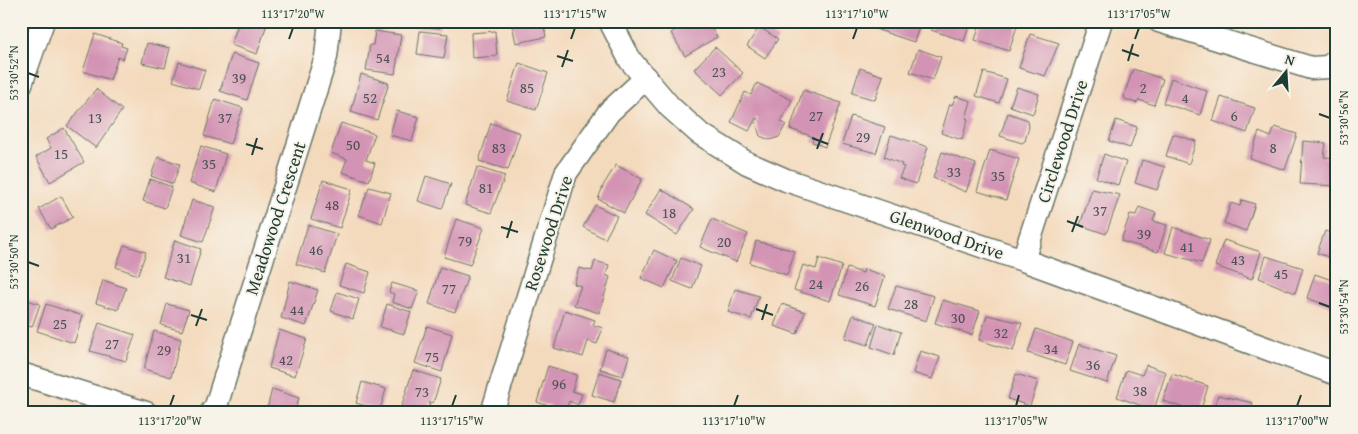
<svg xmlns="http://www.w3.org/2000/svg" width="1358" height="434" font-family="'Gentium Book Plus',serif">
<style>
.building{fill:#d393b4}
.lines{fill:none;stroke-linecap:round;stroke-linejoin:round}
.minor-casing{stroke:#6a7464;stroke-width:25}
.minor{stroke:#fff;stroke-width:22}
.ticks{fill:none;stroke:#1f3d34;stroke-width:2}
.labels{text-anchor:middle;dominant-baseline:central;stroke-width:4;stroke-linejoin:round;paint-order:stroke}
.number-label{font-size:15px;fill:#4c5254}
.street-label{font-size:18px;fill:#1f3d34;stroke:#f7f3e8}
.neatline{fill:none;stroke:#1f3d34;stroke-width:2}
.ticks-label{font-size:12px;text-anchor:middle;fill:#1f3d34}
</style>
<rect width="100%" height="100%" fill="#f7f3e8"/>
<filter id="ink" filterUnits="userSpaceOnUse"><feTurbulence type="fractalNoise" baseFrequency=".02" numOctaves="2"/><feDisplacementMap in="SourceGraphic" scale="10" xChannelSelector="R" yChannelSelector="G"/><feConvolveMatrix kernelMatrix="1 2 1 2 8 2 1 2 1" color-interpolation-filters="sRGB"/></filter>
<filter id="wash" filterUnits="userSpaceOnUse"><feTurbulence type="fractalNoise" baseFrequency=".0096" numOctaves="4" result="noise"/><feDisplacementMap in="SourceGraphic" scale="20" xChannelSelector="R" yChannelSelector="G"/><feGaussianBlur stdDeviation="1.12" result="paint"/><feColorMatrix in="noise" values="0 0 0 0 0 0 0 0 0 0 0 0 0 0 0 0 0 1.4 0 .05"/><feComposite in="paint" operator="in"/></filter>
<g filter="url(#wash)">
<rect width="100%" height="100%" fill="#f4dabd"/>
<g id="blocks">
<path class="building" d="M107 21H139V24L107 23Z
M239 21H268L257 54 231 45Z
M418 21H441L440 28 417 27Z
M511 21H543L546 37 516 43Z
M684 21H707L717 37 685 56 671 33 686 24Z
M852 21H870L868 27Z
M881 21H921L914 42 878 30Z
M934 21H971L964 41 931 30Z
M981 21H1003L1017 26 1009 51 975 40Z
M759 27 778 39 765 58 747 46Z
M375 31 401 35 395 74 366 70 370 45H373Z
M420 31 448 34 444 58 417 54Z
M495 31 497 56 472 58 471 33Z
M95 34 122 43 121 46 127 48 123 59 118 57 110 80 83 71Z
M1030 34 1059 43 1045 76 1019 68Z
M147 43 170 48 165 68 142 63Z
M715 47 743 73 722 95 694 69Z
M918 49 941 57 933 80 910 72Z
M232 54 259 63 247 100 220 91Z
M179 62 205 70 199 89 173 81Z
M519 63 548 73 536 110 507 101Z
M860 68 883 76 875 100 852 93Z
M1133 69 1163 79 1154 105 1139 100 1136 103 1125 99 1124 95Z
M984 72 1007 79 999 103 976 96Z
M361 74 389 83 377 120 351 112Z
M1171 78 1207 91 1200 115 1163 103Z
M757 83 792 100 781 122 786 124 779 137 770 140 760 136 756 123 758 119 756 118 749 131 731 122 745 92 751 95Z
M1017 87 1039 94 1033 114 1010 106Z
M96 89 122 110 96 148 67 126Z
M803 90 841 103 825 147 812 142 814 137 790 129Z
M956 96 971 101 966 118 968 119 962 140 941 133 950 104 952 105Z
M1221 97 1255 108 1247 133 1213 121Z
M215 99 243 108 230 144 204 136Z
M397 111 419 117 412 141 390 135Z
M1008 113 1028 120 1029 127 1025 141 1022 143 1000 136Z
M851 116 885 127 876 153 842 144Z
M1116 120 1137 127 1130 148 1109 141Z
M341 123 375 134 366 160 375 163 369 181 342 172 347 159 331 153Z
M491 123 520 133 508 170 479 161Z
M1275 127 1297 134 1285 170 1250 158 1259 132 1271 137Z
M64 128 84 162 50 182 36 157 51 148 46 139Z
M1173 134 1196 141 1189 164 1166 156Z
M891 135 928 147 916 184 899 178 904 167 901 166 902 164 884 157Z
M1303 141 1326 143 1324 157 1337 158V186L1300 184Z
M201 146 226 154 216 192 189 183Z
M990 150 1019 159 1006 200 977 191Z
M942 152 976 164 966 192 933 178Z
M21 154 26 156 22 169H21Z
M1104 154 1126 162 1118 185 1096 178Z
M158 157 180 164 173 184 151 176Z
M1142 160 1165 167 1157 190 1135 183Z
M616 165 642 179 624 213 598 199 604 184Z
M477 167 505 176 491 213 465 205Z
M426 176 451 184 442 209 418 201Z
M150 179 172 187 165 208 143 201Z
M323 180 352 189 340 228 311 219Z
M369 187 391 193 382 223 359 215Z
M661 189 694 209 677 235 645 215Z
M1092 189 1120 195 1106 234 1080 225Z
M61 196 73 217 51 229 39 209Z
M192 200 215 207 203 242 181 235Z
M1242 200 1255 204 1246 231 1224 223 1231 203 1240 206Z
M595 205 617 216 605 239 583 227Z
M1139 207 1156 213 1153 221 1167 225 1158 252 1121 241 1130 214 1136 215Z
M456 219 484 228 470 265 444 257Z
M712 219 748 234 736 262 700 247Z
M308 225 337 234 325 273 296 264Z
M1173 227 1210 240 1202 263 1165 253Z
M1325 231 1337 235V260L1317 253Z
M175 240 201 249 190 286 163 277Z
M1224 240 1261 252 1252 279 1215 266Z
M756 241 795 251 787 275 750 263Z
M124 245 146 252 138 275 116 267Z
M654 250 677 261 664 288 641 278Z
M1266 256 1303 268 1295 293 1259 278Z
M21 257 29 260 22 282H21Z
M681 258 701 266 692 289 672 281Z
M819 258 842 266 830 301 794 290 803 265 816 269Z
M595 261 609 265 606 275 610 277 599 313 574 305 581 286 574 284 579 268 592 271Z
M346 264 370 272 364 293 339 285Z
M440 267 468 276 455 312 429 304Z
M847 268 863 273 864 269 885 276 875 306 839 295Z
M1315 274 1337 282V309L1307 298Z
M103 280 126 288 118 310 96 303Z
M290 281 318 290 306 326 281 318Z
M392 283 419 291 412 309 392 302 394 294 389 292Z
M896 286 934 296 926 321 888 309Z
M735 289 759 296 751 319 728 312Z
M337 292 359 299 353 319 331 311Z
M21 298 40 304 32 327 21 324Z
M943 300 980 311 972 335 935 323Z
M46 304 83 316 74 343 37 331Z
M167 304 189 310 182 331 161 325Z
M387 304 411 312 404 334 380 327Z
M782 304 805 312 797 334 774 326Z
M565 310 595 320 593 325 603 328 597 344 588 341 583 357 554 348Z
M853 315 876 323 868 345 845 338Z
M987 315 1022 323 1013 351 979 340Z
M99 323 135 335 126 361 90 351Z
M878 324 901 332 894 355 871 347Z
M427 326 452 334 442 372 415 363Z
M1036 329 1073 342 1065 365 1028 353Z
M279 330 307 339 295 376 269 368Z
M154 331 181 339 171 377 144 369Z
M1079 344 1116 356 1107 383 1070 371Z
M606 349 629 356 623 376 600 369Z
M920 351 940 357 932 379 913 373Z
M1146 365 1166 372 1154 410 1117 397 1126 370 1142 375Z
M548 366 577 375 572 391 582 394 578 405 569 401 565 412 537 402Z
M413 370 441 379 433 403 430 402 427 413H417L401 408Z
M599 372 621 379 614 402 592 395Z
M1016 374 1038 381 1030 406 1008 399Z
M1172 374 1208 386 1200 413 1163 401Z
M362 382 386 389 380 410 356 403Z
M272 389 299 398 294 413H266Z
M1218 395 1253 403 1250 413H1212Z
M357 406 378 412 377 413H355Z"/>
</g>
</g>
<g filter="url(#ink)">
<use href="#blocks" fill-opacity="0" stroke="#6a7464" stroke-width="1"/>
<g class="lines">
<g class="minor-casing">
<path id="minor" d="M610 21 630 60 670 107 699 133 747 163 786 180 1023 260 1337 374
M1159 21 1311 68 1328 67 1337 60
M21 84 43 21
M1023 260 1101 21
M21 374 146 413
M211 413 216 406 326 57 330 21
M492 413 566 173 609 112 646 78"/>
</g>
<use href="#minor" class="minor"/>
</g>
</g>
<path class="ticks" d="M289 39 293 28M571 39 575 28M853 39 857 28M1135 39 1139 28M1122 50 1139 56M557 56 573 61M1128 61 1133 44M562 67 568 50M28 73 39 77M1319 114 1330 118M812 138 828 144M246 144 263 149M817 149 823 133M252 155 257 138M1067 221 1083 227M501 227 518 232M1072 232 1078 216M507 238 512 221M28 262 39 266M1319 303 1330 307M756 309 773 315M191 315 207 320M762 320 767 304M196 326 202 309M170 406 174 395M452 406 456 395M734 406 738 395M1016 406 1019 395M1297 406 1301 395"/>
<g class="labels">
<g class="number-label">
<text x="383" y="57">54</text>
<text x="719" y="71">23</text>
<text x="239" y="77">39</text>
<text x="527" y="87">85</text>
<text x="1143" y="87">2</text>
<text x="370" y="97">52</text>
<text x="1185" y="97">4</text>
<text x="816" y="115">27</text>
<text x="1234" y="115">6</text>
<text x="95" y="117">13</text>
<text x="225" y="117">37</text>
<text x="863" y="136">29</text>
<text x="353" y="144">50</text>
<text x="499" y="147">83</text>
<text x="1273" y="147">8</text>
<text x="61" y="153">15</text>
<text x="209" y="163">35</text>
<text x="954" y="171">33</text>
<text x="998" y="175">35</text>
<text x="486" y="187">81</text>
<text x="332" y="204">48</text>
<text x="1100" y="210">37</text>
<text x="669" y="212">18</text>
<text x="1144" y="233">39</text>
<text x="465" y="240">79</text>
<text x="724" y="241">20</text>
<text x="1187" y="246">41</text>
<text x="316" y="249">46</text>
<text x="184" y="257">31</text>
<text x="1238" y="259">43</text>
<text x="1281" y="273">45</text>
<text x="816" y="283">24</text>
<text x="862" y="285">26</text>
<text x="449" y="288">77</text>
<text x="911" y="303">28</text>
<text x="297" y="309">44</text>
<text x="958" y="317">30</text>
<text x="60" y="323">25</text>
<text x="1001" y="332">32</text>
<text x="112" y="343">27</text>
<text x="1051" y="348">34</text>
<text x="164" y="349">29</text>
<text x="432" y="356">75</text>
<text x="286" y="359">42</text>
<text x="1093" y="364">36</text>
<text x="559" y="383">96</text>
<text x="1140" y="390">38</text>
<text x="422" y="391">73</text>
</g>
<g class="street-label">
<text transform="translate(1062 141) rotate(-72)">Circlewood Drive</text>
<text transform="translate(275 218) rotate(-72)">Meadowood Crescent</text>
<text transform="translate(548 233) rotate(-72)">Rosewood Drive</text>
<text transform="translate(947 234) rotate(19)">Glenwood Drive</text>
</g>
</g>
<rect width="1358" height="434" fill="none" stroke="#f7f3e8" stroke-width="55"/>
<g transform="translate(1286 72) rotate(18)" stroke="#f7f3e8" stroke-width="4" paint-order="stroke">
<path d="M0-4L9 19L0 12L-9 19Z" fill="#1f3d34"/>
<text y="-8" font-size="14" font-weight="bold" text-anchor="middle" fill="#1f3d34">N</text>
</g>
<rect x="28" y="28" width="1302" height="378" class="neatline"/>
<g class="ticks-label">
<text x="293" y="18">113°17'20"W</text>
<text x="575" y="18">113°17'15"W</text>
<text x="857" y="18">113°17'10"W</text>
<text x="1139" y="18">113°17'05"W</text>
<text transform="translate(14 73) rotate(-90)" y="4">53°30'52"N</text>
<text transform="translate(1344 118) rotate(-90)" y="4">53°30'56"N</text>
<text transform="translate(14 262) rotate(-90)" y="4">53°30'50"N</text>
<text transform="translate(1344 307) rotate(-90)" y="4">53°30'54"N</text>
<text x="170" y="425">113°17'20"W</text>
<text x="452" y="425">113°17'15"W</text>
<text x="734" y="425">113°17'10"W</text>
<text x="1016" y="425">113°17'05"W</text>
<text x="1297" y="425">113°17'00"W</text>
</g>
</svg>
